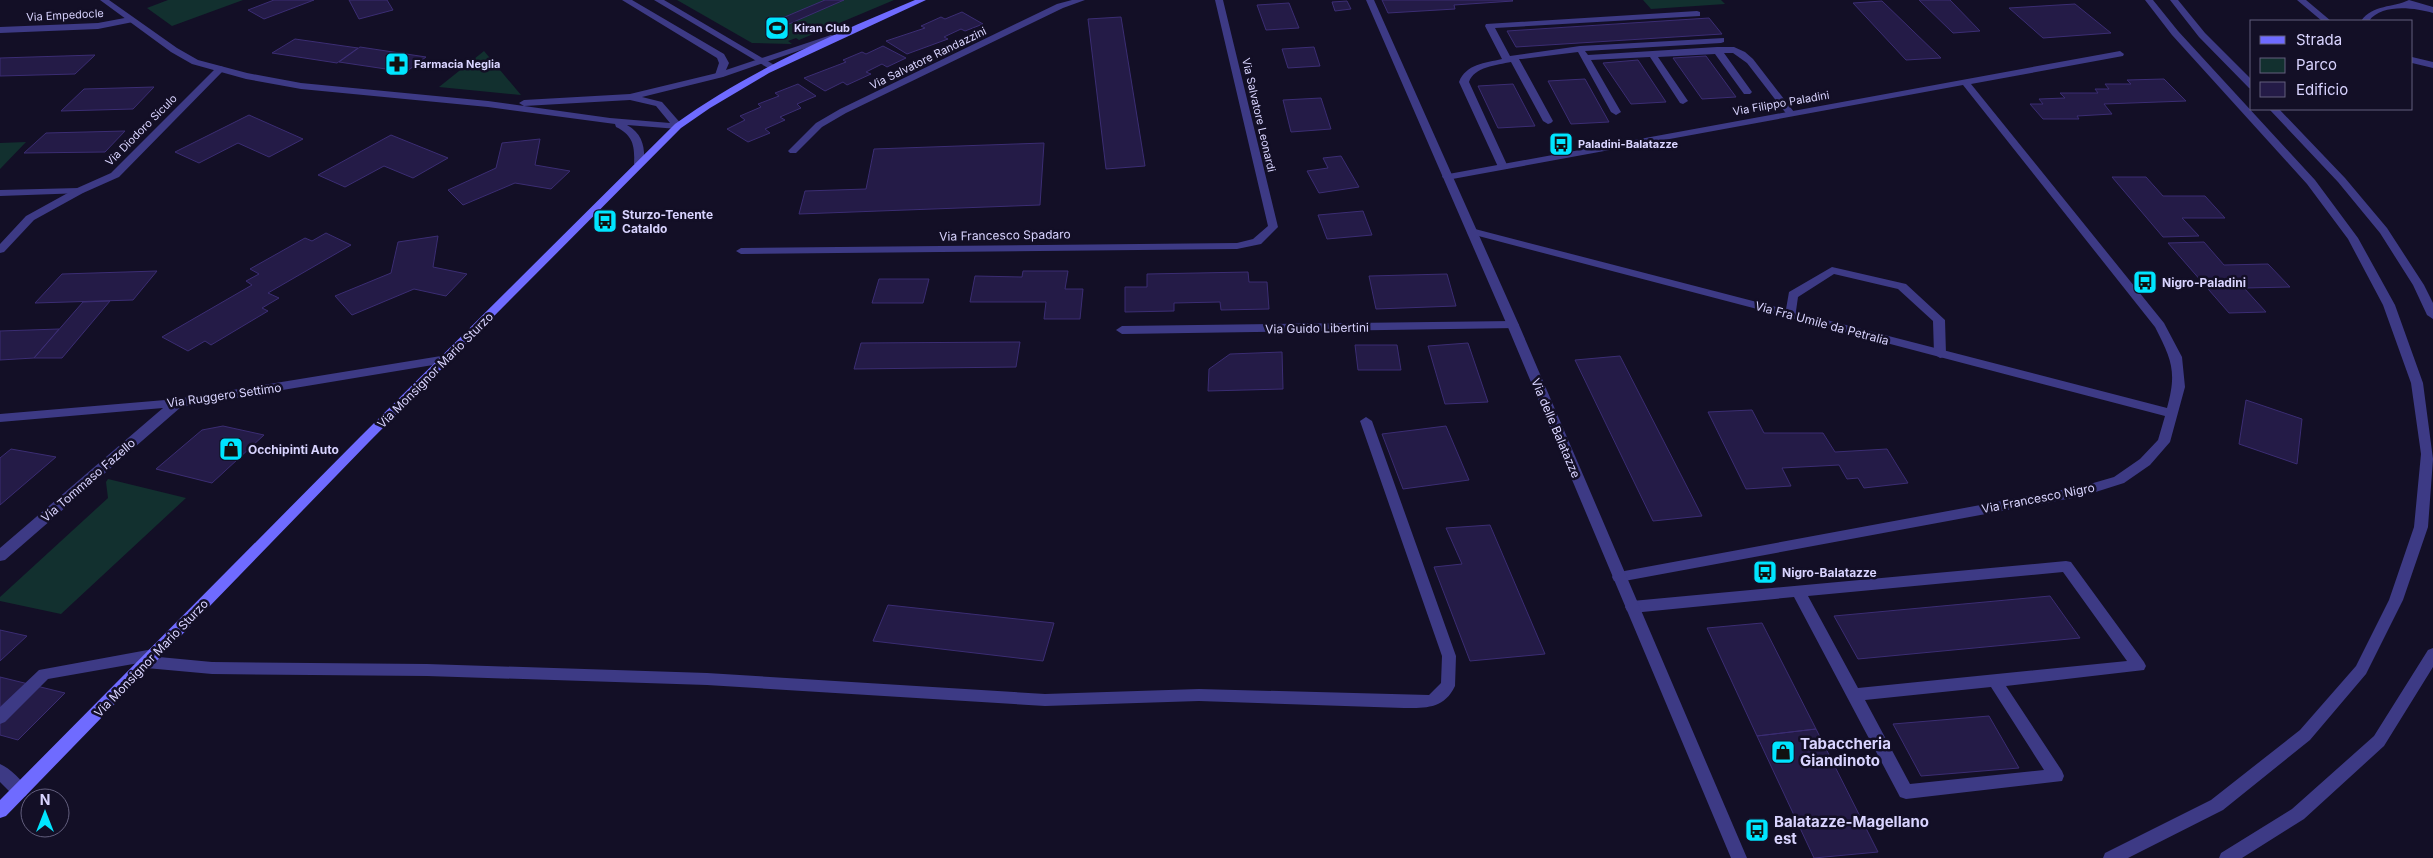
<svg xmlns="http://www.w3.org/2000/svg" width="2433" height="858" font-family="Inter,sans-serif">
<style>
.green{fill:#12302f}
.building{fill:#241b47;stroke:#3b2d73}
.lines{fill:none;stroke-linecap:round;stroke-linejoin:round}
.service{fill:#3d3a85;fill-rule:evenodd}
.minor{fill:#3d3a85;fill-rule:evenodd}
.tertiary{fill:#3d3a85;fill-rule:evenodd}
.secondary{fill:#6f6bff;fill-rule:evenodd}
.labels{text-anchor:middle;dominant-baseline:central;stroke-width:5;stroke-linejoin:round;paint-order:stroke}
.far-street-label{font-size:11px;fill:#d9d4ff;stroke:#130f26}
.far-poi-label{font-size:11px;font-weight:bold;fill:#d9d4ff;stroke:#130f26;text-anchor:start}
.poi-label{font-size:12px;font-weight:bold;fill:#d9d4ff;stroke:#130f26;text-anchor:start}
.street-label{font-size:12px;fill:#d9d4ff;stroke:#130f26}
.near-poi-label{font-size:15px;font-weight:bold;fill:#d9d4ff;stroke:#130f26;text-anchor:start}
</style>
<rect width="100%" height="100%" fill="#130f26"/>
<path class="green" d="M168 0H243L172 26 147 8Z
M677 0H894L799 40 796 38 788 41 792 44 752 43Z
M1643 0H1721L1725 4 1651 9Z
M484 51 521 95 439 87Z
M26 142 1 168 0 169V143Z
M108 479 186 498 61 614 0 601V597L108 498 106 482Z"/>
<path class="building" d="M274 0H314L264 19 248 10Z
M349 0H387L393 10 359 19Z
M825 0H844L789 24 780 19Z
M1382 0H1512L1513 1 1454 5 1455 9 1388 13Z
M1919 0H1950L1980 31 1953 33Z
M1347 1 1351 9 1335 11 1332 2Z
M1882 1 1941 58 1906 60 1853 3Z
M1289 3 1299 28 1266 30 1257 5Z
M2075 4 2111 33 2043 38 2009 8Z
M962 12 983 24 965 31 961 29 944 37 948 39 907 54 886 41 925 28 921 26 941 17 945 19Z
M1121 17 1145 166 1106 169 1088 19Z
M1709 18 1722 34 1516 47 1507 31Z
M295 39 358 48 337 63 272 53Z
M883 46 906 58 887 67 882 64 866 72 871 74 847 85 843 82 825 91 804 78 846 62 843 60 862 52 866 54Z
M360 47 426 57 406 72 339 62Z
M1314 47 1320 66 1288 68 1282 49Z
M95 55 75 74 0 76V58Z
M1706 56 1736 97 1702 99 1673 58Z
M1638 60 1666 102 1631 104 1603 63Z
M1585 79 1609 122 1571 124 1548 81Z
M2164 79 2186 101 2104 104 2112 114 2077 116 2079 119H2043L2030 104H2043L2039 99 2065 98 2060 93H2098L2095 89H2109L2105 84H2131L2127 80Z
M798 84 816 96 797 104 801 108 780 117 785 120 765 129 770 133 748 142 727 129 745 120 740 116 761 107 758 104 779 96 775 93Z
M1513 84 1535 126 1498 128 1478 86Z
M154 87 133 109 61 111 84 89Z
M1321 98 1331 129 1291 132 1283 100Z
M249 115 303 139 269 157 238 143 199 163 175 152Z
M125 131 105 152 24 153 46 133Z
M391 135 448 158 413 178 384 166 345 187 318 175Z
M540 139 535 165 570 171 551 189 515 183 463 205 448 190 496 168 502 143Z
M1044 143 1040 205 799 214 805 191 866 189 874 149Z
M1341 156 1359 187 1319 193 1307 171 1328 168 1323 158Z
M2112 177H2146L2163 196H2205L2225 218H2182L2199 236 2163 237Z
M1363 211 1372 235 1327 239 1318 215Z
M326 233 351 245 268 293 279 298 262 308 268 311 211 345 205 341 188 351 162 337 252 285 246 281 259 274 250 269 305 238 312 241Z
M438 236 433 267 467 274 446 296 414 289 352 315 335 296 391 273 398 242Z
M2204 242 2224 265 2268 264 2290 287 2244 288 2266 312 2229 313 2168 243Z
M157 271 133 300 35 303 62 274Z
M1023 271H1068L1065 289H1083L1080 319H1044L1046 302H970L975 276 1022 277Z
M1248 272 1249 282H1267L1269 309 1221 310 1220 302 1174 303V311L1125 312V287H1147V274Z
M1447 274 1456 306 1376 309 1369 276Z
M879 279H929L923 303H872Z
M110 301 62 358H34L83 302Z
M59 329 34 358 0 360V331Z
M1020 342 1016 367 854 369 861 343Z
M1468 343 1488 402 1445 404 1428 346Z
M1355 345H1397L1401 370H1358Z
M1282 352 1283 389 1208 391 1209 369 1230 354Z
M1620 356 1702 516 1653 521 1575 360Z
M2246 400 2302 419 2297 464 2239 444Z
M1752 410 1764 433H1823L1835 452 1887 449 1908 483 1864 488 1858 478 1847 479 1839 465 1782 468 1791 486 1746 489 1708 412Z
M223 426 264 435 212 483 156 469 202 430Z
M1446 426 1469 480 1403 489 1382 434Z
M11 449 56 457 0 505V458Z
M1490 525 1545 654 1470 661 1434 567 1462 564 1446 528Z
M2050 596 2080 638 1858 659 1834 616Z
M888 605 1054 623 1043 661 873 641Z
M1762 623 1816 729 1757 736 1707 628Z
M0 630 27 636 0 661Z
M0 677 65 693 18 740 0 735Z
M1989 716 2019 768 1921 776 1893 724Z
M1816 729 1878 852 1814 858 1757 736Z"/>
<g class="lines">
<path class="service" d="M1697 11 1700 12V16L1495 28 1510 56 1580 46 1724 38V42L1721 43 1585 51 1588 55 1717 47H1734L1745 52 1753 59 1794 112V116H1788L1747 63 1733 53H1724L1752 92 1750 94H1744L1715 54 1658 57 1688 101 1683 104 1680 103 1650 57 1591 60 1621 112 1616 115 1611 112 1578 52 1522 59H1519L1553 121 1551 123 1548 124 1543 121 1511 62C1497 65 1474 67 1469 82L1508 167 1507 169H1499L1459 82C1466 64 1485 63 1502 59L1485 26 1486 24Z
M79 188 84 191 83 193 0 196V190Z
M1832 267 1906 284 1945 320 1946 354 1944 357 1940 358 1934 354 1933 321 1898 289 1834 274 1798 297 1795 318H1787L1785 315 1789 292Z
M1366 417 1372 421 1456 656 1455 686C1444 709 1426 708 1404 708L1199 701 1045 706 707 685 427 676 212 674 146 668 139 663 48 679 5 722 0 724V707L39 670 153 649 158 651 159 657 212 662 427 664 707 673 1045 694 1199 689 1429 695 1441 683 1442 656 1360 421Z
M2066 561 2071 562 2144 662 2146 666 2144 670 2006 686 2062 771 2064 776 2062 781 1906 799 1900 797 1794 597 1632 613 1627 611 1625 607 1627 603 1632 601ZM2063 572 2127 661 1858 688 1808 596ZM1991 687 2044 770 1910 784 1865 700Z
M0 764C10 768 23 781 28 791L26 796 20 798 14 796 0 782Z"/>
<path class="minor" d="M622 0H632L724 54 729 63 723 77 715 75 719 63 717 58Z
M654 0H664L776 66 768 68Z
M1072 0H1085L1063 8 846 113 822 127 796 153H790L788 151 816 123 840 109 1057 4Z
M1215 0H1223L1278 227 1261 244 1237 249 741 254 736 251 741 248 1237 243 1253 239 1268 226Z
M2297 0H2306L2331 21H2322Z
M2409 0 2433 7V13C2415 8 2382 3 2369 21H2361C2373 4 2393 8 2409 0Z
M130 17 134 20 133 22 98 29 0 33V27L98 23Z
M2120 51 2124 54 2123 56 1971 84 2164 323 2182 357 2185 387 2170 442 2150 465 2124 483 2083 496 1619 582 1614 581 1612 577 1614 573 1619 572 2083 486 2114 477 2140 459 2158 440 2165 416 1467 233V229H1475L2167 408C2177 372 2172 360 2155 327L1963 85 1447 180 1442 177 1443 175Z
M2412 57 2433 62V68L2412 63Z
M220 66 223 67V71L119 177 83 193 34 220 4 252 0 253V244L26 216 75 189 111 173 217 67Z
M1513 321 1517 322 1519 325 1517 328 1122 334 1116 330 1122 326Z
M447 355 453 359 451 362 181 407 5 560 0 561V548L163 408 0 422V414L177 399Z"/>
<path class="tertiary" d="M100 0H109L177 48 198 60 247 73 301 83 488 101 610 118 670 123 656 106 630 100 524 106 519 103 524 100 630 94 717 73 831 35 838 37 723 77 642 97 662 102 683 126 678 129 627 125C643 134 645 147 644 164L639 167 634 164C635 146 633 135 616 127L615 124 488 107 301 89 246 79 192 64 171 52Z
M1366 0H1374L1519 325 1747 858H1731L1507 325Z
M2145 0H2153L2178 31 2315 180 2358 238 2395 305 2423 383 2433 459 2428 527 2403 600 2366 674 2310 740 2223 810 2128 858H2103L2105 853 2211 800 2300 730 2356 666 2389 600 2414 527 2421 454 2411 383 2383 305 2348 239 2307 184 2172 35Z
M2170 0H2178L2205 33 2252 80V89L2249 88 2199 37Z
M2269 109H2279L2345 178 2387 228 2424 285 2433 303V319L2427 315 2413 285 2380 233 2338 182Z
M2433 648V667L2384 746 2304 819 2242 858H2219L2221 853 2292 809 2374 736 2428 650Z"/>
<path class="secondary" d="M915 0H926L769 73 710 108 681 128 369 442 6 816 0 818V800L361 436 675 124C749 71 831 35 915 0Z"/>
</g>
<defs>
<g id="stadium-square" transform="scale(1.25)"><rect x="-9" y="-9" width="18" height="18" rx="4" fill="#00e5ff" stroke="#130f26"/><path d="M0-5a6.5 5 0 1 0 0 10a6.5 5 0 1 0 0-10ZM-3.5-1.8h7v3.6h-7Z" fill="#111"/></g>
<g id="pharmacy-square" transform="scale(1.25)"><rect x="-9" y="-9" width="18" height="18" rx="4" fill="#00e5ff" stroke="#130f26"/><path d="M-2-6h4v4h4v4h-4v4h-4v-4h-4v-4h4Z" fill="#111"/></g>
<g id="bus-square" transform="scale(1.25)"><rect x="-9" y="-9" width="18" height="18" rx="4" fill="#00e5ff" stroke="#130f26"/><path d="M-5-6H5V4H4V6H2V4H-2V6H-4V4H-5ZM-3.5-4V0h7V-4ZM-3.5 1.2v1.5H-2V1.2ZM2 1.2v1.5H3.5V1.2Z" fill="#111"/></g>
<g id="shop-square" transform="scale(1.25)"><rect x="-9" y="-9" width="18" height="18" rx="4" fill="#00e5ff" stroke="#130f26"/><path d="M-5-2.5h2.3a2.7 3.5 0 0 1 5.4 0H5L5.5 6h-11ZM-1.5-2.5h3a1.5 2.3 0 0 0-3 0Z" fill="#111"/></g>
</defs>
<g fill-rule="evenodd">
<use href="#stadium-square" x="777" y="28"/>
<use href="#pharmacy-square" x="397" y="64"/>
<use href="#bus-square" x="1561" y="144"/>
<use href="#bus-square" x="605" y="221"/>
<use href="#bus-square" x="2145" y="282"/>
<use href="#shop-square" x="231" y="449"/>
<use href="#bus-square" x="1765" y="572"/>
<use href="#shop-square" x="1783" y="752"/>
<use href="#bus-square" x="1757" y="830"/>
</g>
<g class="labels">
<g class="far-street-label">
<text transform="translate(65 15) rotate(-3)">Via Empedocle</text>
<text transform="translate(928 58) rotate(-26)">Via Salvatore Randazzini</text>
<text transform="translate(1781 103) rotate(-10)">Via Filippo Paladini</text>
<text transform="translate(1259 115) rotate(77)">Via Salvatore Leonardi</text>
<text transform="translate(141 130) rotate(-45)">Via Diodoro Siculo</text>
</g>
<g class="far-poi-label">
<text x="794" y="28">Kiran Club</text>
<text x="414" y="64">Farmacia Neglia</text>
<text x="1578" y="144">Paladini-Balatazze</text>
</g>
<g class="poi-label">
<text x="622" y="214">Sturzo-Tenente<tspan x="622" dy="14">Cataldo</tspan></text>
<text x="2162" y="282">Nigro-Paladini</text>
<text x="248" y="449">Occhipinti Auto</text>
<text x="1782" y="572">Nigro-Balatazze</text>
</g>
<g class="street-label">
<text transform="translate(1005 235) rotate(-1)">Via Francesco Spadaro</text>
<text transform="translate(1822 323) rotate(15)">Via Fra Umile da Petralia</text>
<text transform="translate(1317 328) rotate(-1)">Via Guido Libertini</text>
<text transform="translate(435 370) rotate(-45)">Via Monsignor Mario Sturzo</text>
<text transform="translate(224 395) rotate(-8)">Via Ruggero Settimo</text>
<text transform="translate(1556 428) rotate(67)">Via delle Balatazze</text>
<text transform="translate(88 480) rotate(-41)">Via Tommaso Fazello</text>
<text transform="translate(2038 498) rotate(-11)">Via Francesco Nigro</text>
<text transform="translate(151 658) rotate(-46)">Via Monsignor Mario Sturzo</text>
</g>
<g class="near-poi-label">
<text x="1800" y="743">Tabaccheria<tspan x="1800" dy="17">Giandinoto</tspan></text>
<text x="1774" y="821">Balatazze-Magellano<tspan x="1774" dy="17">est</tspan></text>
</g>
</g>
<rect x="2250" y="20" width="162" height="90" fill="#130f26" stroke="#625e7d"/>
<rect x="2260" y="36" width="25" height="8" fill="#6f6bff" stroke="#625e7d"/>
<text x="2296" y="45" font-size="15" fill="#d9d4ff">Strada</text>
<rect x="2260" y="58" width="25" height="15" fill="#12302f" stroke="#625e7d"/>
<text x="2296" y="70" font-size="15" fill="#d9d4ff">Parco</text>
<rect x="2260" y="82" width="25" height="15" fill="#241b47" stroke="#625e7d"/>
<text x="2296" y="95" font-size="15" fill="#d9d4ff">Edificio</text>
<g transform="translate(45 813)"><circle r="24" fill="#130f26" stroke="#625e7d"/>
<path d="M0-4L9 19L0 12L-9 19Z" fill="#00e5ff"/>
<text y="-8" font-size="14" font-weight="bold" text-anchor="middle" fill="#d9d4ff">N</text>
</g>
</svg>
